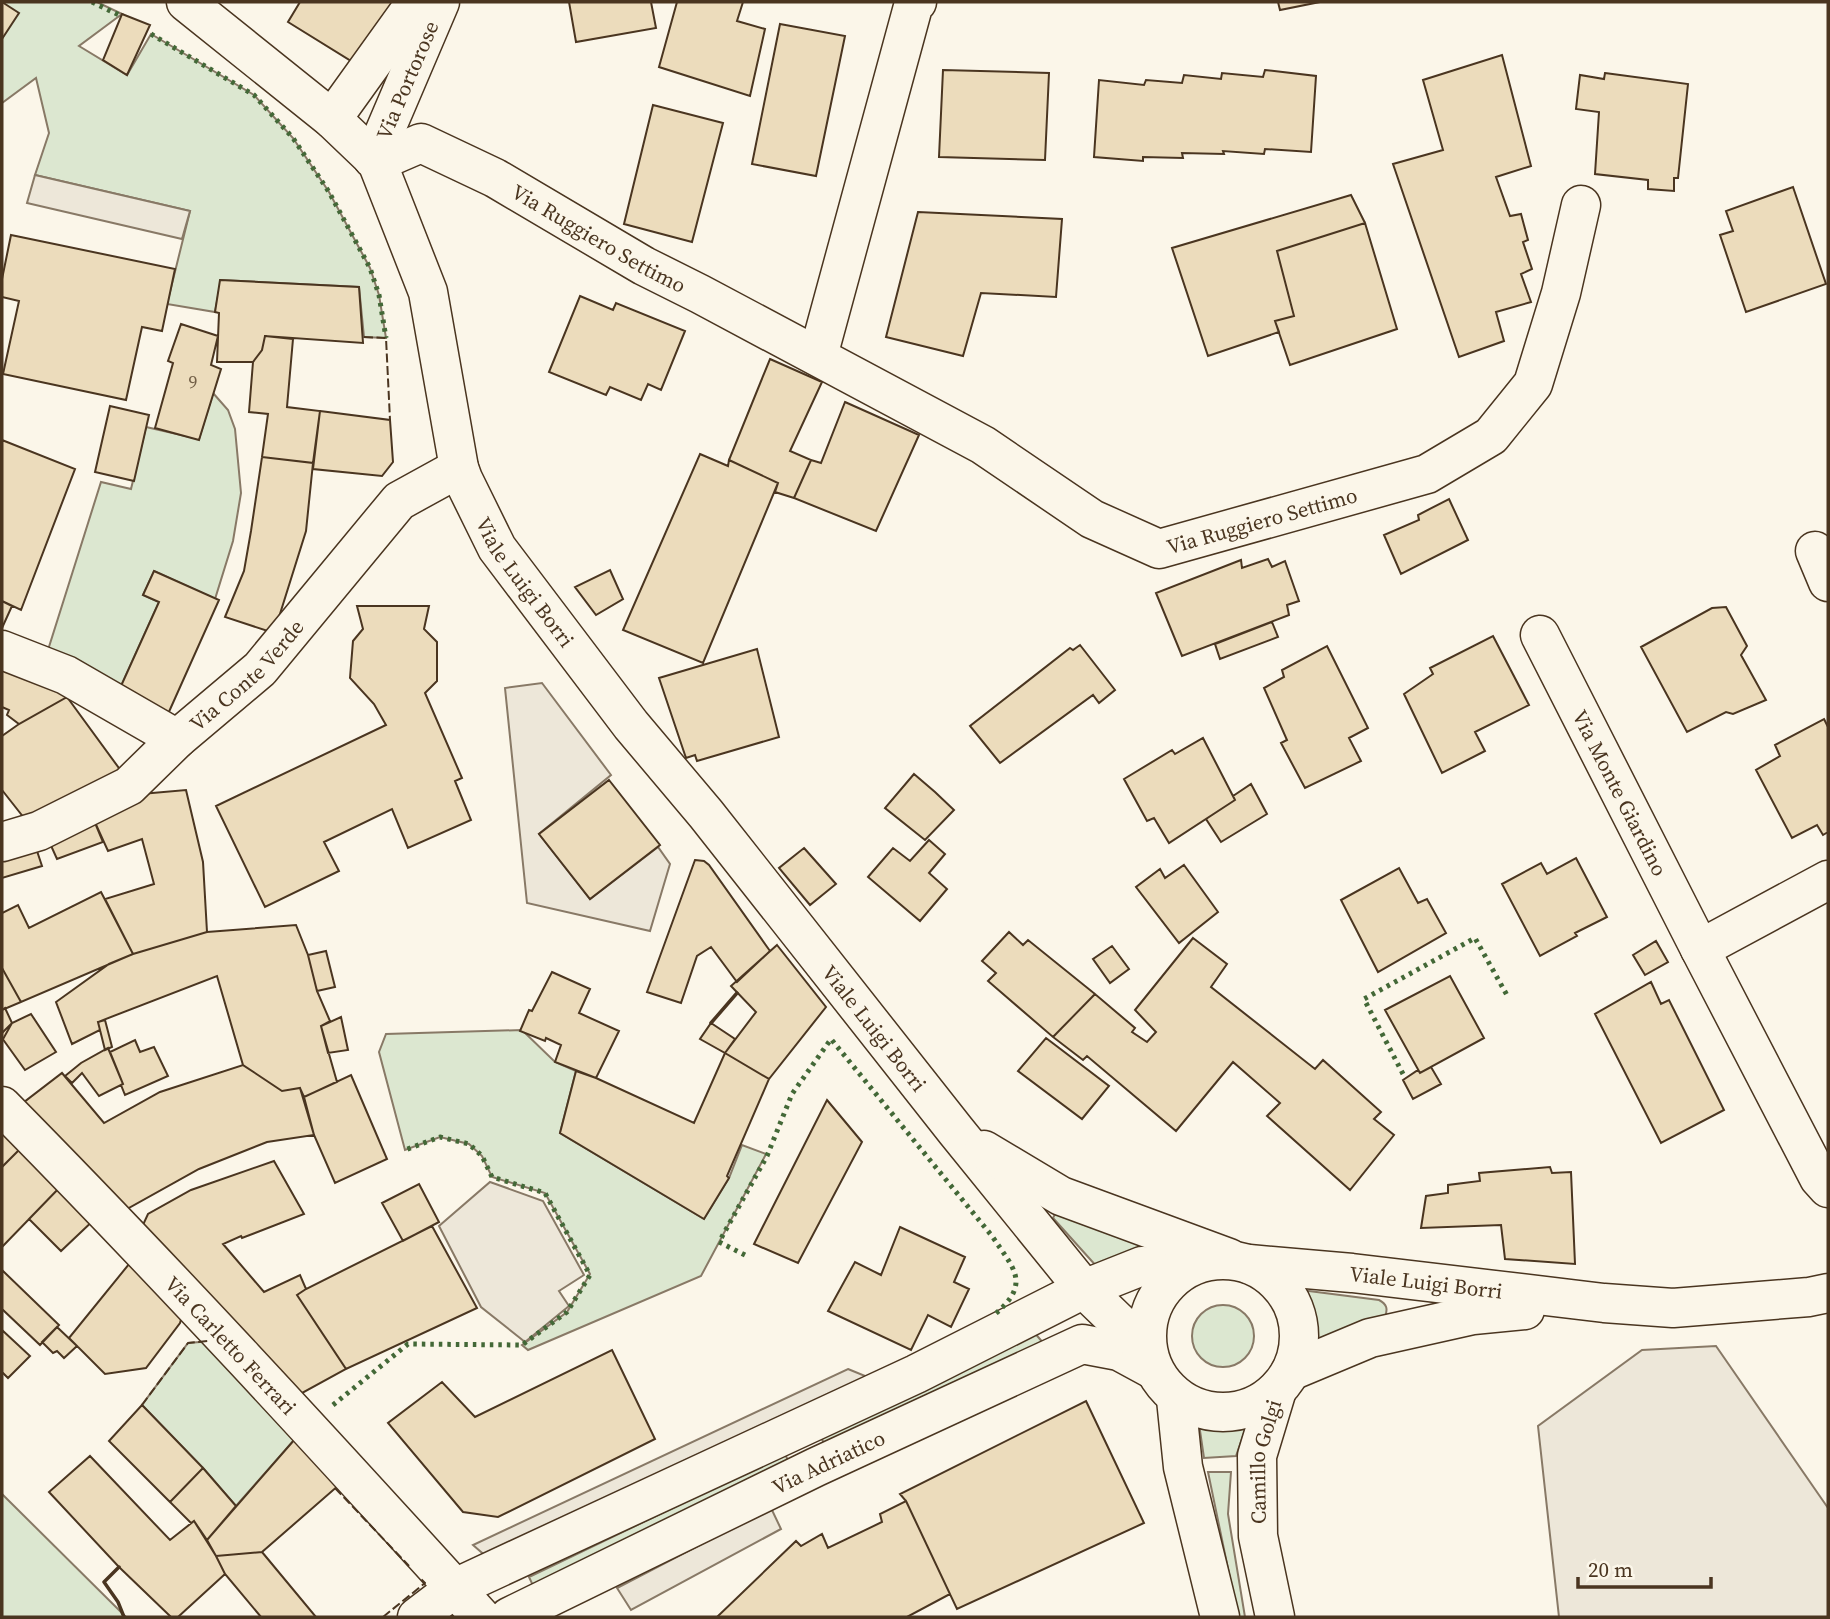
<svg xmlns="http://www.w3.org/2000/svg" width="1830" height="1619" font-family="'Source Serif 4',serif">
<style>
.green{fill:#dce7d0;stroke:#887966;stroke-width:2}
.parking{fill:#ede7d9;stroke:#887966;stroke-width:2}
.building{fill:#ecdcbc;stroke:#4a3520;stroke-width:2}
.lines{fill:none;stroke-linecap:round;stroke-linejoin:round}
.street-casing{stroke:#4a3520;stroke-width:41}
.secondary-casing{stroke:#4a3520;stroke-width:41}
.street{stroke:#fbf6e9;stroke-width:38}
.secondary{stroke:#fbf6e9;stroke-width:38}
.hedge{stroke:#436837;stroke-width:5;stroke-dasharray:3.5 5;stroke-linecap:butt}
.fence{stroke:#4a3520;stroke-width:2;stroke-dasharray:9 3.5;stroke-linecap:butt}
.wall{stroke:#4a3520;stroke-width:3.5}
.labels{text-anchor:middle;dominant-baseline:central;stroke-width:5;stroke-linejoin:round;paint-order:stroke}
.number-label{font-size:18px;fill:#725f47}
.street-label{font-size:21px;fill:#4a3520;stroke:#fbf6e9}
</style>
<rect width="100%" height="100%" fill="#fbf6e9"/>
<path class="green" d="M2 2H97L122 14 79 46 127 75 151 34 254 95 293 138 329 192 370 268 379 295 386 338 364 337 359 287 221 280 215 312 167 304 190 211 35 175 49 133 36 78 2 103Z
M213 393 228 410 235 429 241 493 233 541 215 599 154 571 143 595 159 602 121 686 48 650 101 482 131 489 146 427 199 439Z
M522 1030 555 1062 576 1071 560 1133 704 1219 729 1178 742 1145 766 1154 701 1276 528 1350 522 1345 567 1312 590 1274 545 1193 492 1177 482 1156 469 1144 440 1137 405 1150 379 1052 386 1034Z
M1059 1212 1151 1248 1098 1268 1053 1218 1055 1214Z
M1301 1290 1379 1300C1387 1304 1388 1309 1385 1317L1313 1345 1310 1320Z
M1192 1336a31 31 0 1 1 62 0a31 31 0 1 1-62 0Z
M1034 1332 1044 1344 826 1448 820 1435Z
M212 1341 295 1439 236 1506 203 1468 142 1405 188 1343Z
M1204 1420 1245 1422 1246 1427 1236 1456 1204 1458 1199 1424Z
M785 1454 791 1467 535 1590 529 1577Z
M1208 1472H1231L1228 1514 1245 1617H1238Z
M2 1494 126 1617H2Z"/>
<path class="parking" d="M35 175 190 211 182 239 27 203Z
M542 683 611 775 539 834 590 899 658 847 670 864 650 931 527 903 505 688Z
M490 1182 543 1201 584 1275 559 1291 569 1306 525 1342 481 1307 439 1226Z
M1716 1346 1828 1508V1617H1559L1538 1426 1642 1350Z
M848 1369 875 1380 496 1565 473 1545Z
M771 1508 781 1529 631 1610 617 1588Z"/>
<path class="building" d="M2 2 19 13 2 39Z
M300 2H394L356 64 288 22Z
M569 2H651L656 28 576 42Z
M677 2H743L737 21 765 29 750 96 659 67Z
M1278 2H1320L1280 10Z
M122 14 150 25 127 75 103 60Z
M780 24 845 36 816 176 752 164Z
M1502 55 1531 166 1496 177 1510 216 1521 214 1528 240 1523 242 1532 269 1521 274 1531 302 1496 312 1504 341 1459 357 1393 164 1443 150 1423 80Z
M943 70 1049 73 1045 160 939 157Z
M1265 70 1316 76 1311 152 1265 149 1264 154 1223 151 1224 154 1182 153 1183 158 1143 157V161L1094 157 1099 80 1144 85 1146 80 1182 83 1184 75 1221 79 1222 73 1263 77Z
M1605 73 1688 84 1678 178H1674V191L1648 189V180L1595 174 1599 112 1576 109 1580 75 1604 79Z
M653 105 723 123 692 242 624 224Z
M1793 187 1826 284 1746 312 1720 235 1733 231 1726 211Z
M1351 195 1365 223 1277 251 1294 316 1275 321 1279 332 1208 356 1172 248Z
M918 212 1062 219 1056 297 981 293 963 356 886 337Z
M1365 223 1397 329 1290 365 1275 321 1294 316 1277 251Z
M11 235 175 269 162 331 142 327 126 400 3 374 19 301 2 297V279Z
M220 280 359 287 363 343 265 336 262 350 253 362H217L219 313 215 312Z
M580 296 613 310 616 303 685 331 661 390 648 384 641 400 610 387 606 395 549 372Z
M181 324 218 336 211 365 221 369 199 440 155 428 173 363 168 361Z
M265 336 293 339 287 407 320 411 313 463 262 457 268 414 249 412 253 362 262 350Z
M770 359 822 382 790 451 811 460 794 498 775 492 778 483 729 460Z
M845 402 919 435 876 531 794 498 811 460 821 463Z
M110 406 149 415 134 481 95 472Z
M320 411 390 420 393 462 382 476 313 469Z
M2 440 75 469 21 610 2 601Z
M700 454 728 466 729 460 778 483 703 663 623 630Z
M262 457 313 463 306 531 274 633 225 617 244 571 251 531Z
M1449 499 1468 540 1401 574 1384 535 1419 520 1418 515Z
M1268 559 1272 567 1285 561 1299 601 1287 605 1289 615 1182 656 1156 593 1241 560 1242 568Z
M610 570 623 599 596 615 575 587Z
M154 571 219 600 168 714 121 686 159 602 143 595Z
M2 601 12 606 2 628Z
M357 606H429L424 629 437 642V681L425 693 462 778 455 781 471 820 408 848 392 809 324 842 339 871 265 907 216 806 386 725 374 704 350 678 353 641 363 629Z
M1726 607 1747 646 1741 655 1766 700 1733 714 1726 712 1687 732 1641 647 1712 608Z
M1272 622 1278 637 1220 659 1215 644Z
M1493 636 1529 705 1475 732 1485 751 1442 773 1404 694 1433 674 1430 668Z
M1080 645 1115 690 1099 703 1093 695 1000 763 970 726 1070 648 1073 650Z
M1327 646 1368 728 1349 738 1361 761 1305 788 1281 743 1287 740 1264 688 1284 677 1282 670Z
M757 649 779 737 697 761 695 755 686 758 659 678Z
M2 657 67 697 19 724 7 715 9 710 2 707Z
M67 697 124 775 32 828 2 790V736L19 724Z
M1824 719 1828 727V832L1823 835 1817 825 1792 838 1756 770 1780 756 1775 745Z
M1203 738 1235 800 1169 843 1154 818 1147 821 1124 779 1172 750 1175 754Z
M914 774 935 792 954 810 925 840 885 808Z
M609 780 660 845 590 899 539 834Z
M1251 784 1267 814 1221 842 1206 819 1235 800 1233 796Z
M186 790 203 862 207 932 133 954 105 899 154 884 142 839 108 851 93 818 141 794Z
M93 818 103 842 57 859 48 839Z
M33 839 42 866 2 878V849Z
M929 840 945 854 929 873 947 889 920 921 868 877 893 848 910 861Z
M804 848 836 884 810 905 779 868Z
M1576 858 1607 917 1575 933 1577 936 1540 956 1502 884 1541 863 1547 874Z
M695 860 704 861 709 865 770 951 737 982 711 947 697 956 681 1003 647 992Z
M1184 865 1218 912 1179 943 1136 887 1160 869 1165 878Z
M1399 868 1418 903 1427 899 1446 933 1378 972 1341 900Z
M101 892 133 954 21 1002 2 968V913L18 905 29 928Z
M296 925 308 955 317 991 330 1021 321 1026 337 1082 304 1097 300 1088 282 1091 243 1065 217 976 98 1022 100 1030 72 1044 56 1002 109 964 133 954 207 932Z
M1009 932 1023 945 1028 940 1095 994 1053 1037 988 981 996 973 982 961Z
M1193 938 1227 964 1211 987 1315 1069 1323 1060 1381 1112 1374 1119 1394 1135 1350 1190 1267 1116 1280 1103 1233 1062 1176 1131 1087 1056 1083 1060 1053 1037 1095 994 1135 1028 1132 1032 1147 1042 1156 1032 1135 1010Z
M1656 941 1668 962 1645 975 1633 955Z
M777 945 826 1007 769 1079 725 1053 756 1012 731 986Z
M1112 946 1129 969 1110 983 1093 959Z
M326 951 335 987 317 991 308 955Z
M2 968 21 1002 2 1010Z
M552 972 590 989 579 1013 619 1031 596 1078 555 1062 561 1045 546 1038 545 1041 520 1031 529 1010 532 1011Z
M1450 976 1484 1038 1420 1073 1385 1010Z
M1651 982 1661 1004 1669 1000 1724 1110 1661 1143 1595 1014Z
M5 1008 12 1023 2 1041V1010Z
M31 1014 56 1052 25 1070 2 1038V1033L12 1023Z
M341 1017 348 1050 328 1053 321 1026Z
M105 1020 112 1047 105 1050 98 1022Z
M711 1023 735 1039 725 1053 700 1039Z
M1046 1038 1109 1086 1082 1119 1018 1071Z
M135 1040 140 1052 154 1047 168 1076 125 1095 121 1085 123 1084 110 1052Z
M108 1048 123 1084 99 1096 82 1073 72 1083 65 1076 81 1063Z
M725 1053 769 1079 727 1176 729 1178 704 1219 560 1133 576 1071 596 1078 694 1123Z
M243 1065 282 1091 300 1088 314 1135 267 1142 199 1169 118 1214 19 1106 62 1073 104 1123 160 1092Z
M1431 1067 1441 1084 1413 1099 1403 1080 1418 1070 1420 1073Z
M351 1075 387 1159 335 1183 314 1135 304 1097Z
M827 1100 862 1142 798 1263 754 1244Z
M2 1123 24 1145 2 1167Z
M24 1145 64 1183 2 1247V1167Z
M274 1161 304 1214 242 1238 241 1236 223 1244 264 1292 300 1275 306 1289 297 1295 346 1369 293 1398 142 1227 148 1214 191 1190Z
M1550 1167 1552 1173 1571 1172 1575 1264 1505 1259 1501 1225 1421 1228 1426 1196 1448 1193V1185L1480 1181 1479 1173Z
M64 1183 98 1216 61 1251 29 1219Z
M419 1184 439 1222 403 1241 382 1203Z
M432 1226 477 1308 346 1369 297 1295 306 1289Z
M900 1227 965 1257 954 1282 969 1289 951 1327 928 1315 911 1350 828 1311 855 1262 881 1275Z
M138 1253 186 1303 180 1323 146 1368 105 1374 69 1338Z
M2 1270 59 1325 40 1345 2 1309Z
M57 1327 77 1346 64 1358 57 1351 53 1353 42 1342Z
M2 1330 30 1356 8 1378 2 1372Z
M612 1350 655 1439 498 1517 463 1512 388 1423 442 1382 475 1417Z
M1086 1401 1144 1523 957 1609 906 1501 900 1494Z
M142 1405 203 1468 170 1502 109 1441Z
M295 1439 339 1485 262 1552 216 1556 207 1540Z
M90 1456 170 1540 194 1521 216 1556 225 1574 178 1617H171L119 1567 49 1492Z
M203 1468 236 1506 207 1540 194 1521 191 1523 170 1502Z
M906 1501 950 1594 907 1617H717L796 1541 801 1546 822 1534 828 1548 882 1522 880 1514Z
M262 1552 316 1617H261L225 1574 216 1556Z"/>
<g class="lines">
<g class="street-casing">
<g id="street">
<path d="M332 119 416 2"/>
<path id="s1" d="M373 159 440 2"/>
<path id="s2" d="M377 162 421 143 495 178 644 266 700 294 983 445 1092 519 1159 549 1427 474 1491 436 1533 384 1561 293 1581 205"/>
<path d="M818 356 914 3 917 2"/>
<path d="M1815 551 1828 582"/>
<path id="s3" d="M1540 635 1700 949 1819 1178 1828 1188"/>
<path d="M2 650 66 675 177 739"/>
<path id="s4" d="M2 842 39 831 129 786 177 739 260 669 399 501 459 468"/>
<path d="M1700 949 1828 880"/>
<path id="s5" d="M2 1106C166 1272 324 1444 481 1617"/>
<path d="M1176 1399 1183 1467 1220 1617"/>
<path d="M417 1617 455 1588 916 1374 1084 1289 1142 1266 1189 1267"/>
<path id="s6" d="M509 1617 816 1467 1082 1344 1119 1351 1154 1370"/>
<path id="s7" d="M1275 1617 1258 1536 1257 1456 1277 1390"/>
</g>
</g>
<g class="secondary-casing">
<g id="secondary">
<path id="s8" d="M186 2 332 119 377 162 428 292 459 468 463 479 497 548 631 725 706 814 956 1131 1084 1289 1147 1350"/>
<path d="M984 1150 1061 1196 1229 1258"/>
<circle cx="1223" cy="1336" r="76"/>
<path id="s9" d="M1249 1264 1352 1273 1604 1303 1673 1308 1809 1297 1828 1293"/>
<path d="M1291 1371 1370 1338 1473 1315 1525 1310"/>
</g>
</g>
<use href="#street" class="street"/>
<use href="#secondary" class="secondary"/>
<path class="hedge" d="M92 2 121 16
M151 34 254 95 293 138 329 192 370 268 379 295 386 338
M1403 1074 1364 999 1475 938 1508 997
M745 1255 719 1242 767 1156 792 1094 831 1039 992 1236C1013 1268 1032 1283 995 1314
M333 1405 408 1344 522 1345 567 1312 590 1275 545 1193 492 1177 482 1156 469 1144 440 1137 405 1150"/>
<path class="fence" d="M364 337 386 338 390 420
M142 1405 188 1343 208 1341
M335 1488 409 1566
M383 1617 425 1583 421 1579"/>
<path class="wall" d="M711 1023 737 993
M119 1567 104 1582 118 1602 124 1617"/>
</g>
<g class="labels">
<g class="number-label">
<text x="193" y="381">9</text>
</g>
<g class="street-label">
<text stroke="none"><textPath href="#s1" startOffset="86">Via Portorose</textPath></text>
<text stroke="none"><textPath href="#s2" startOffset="250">Via Ruggiero Settimo</textPath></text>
<text stroke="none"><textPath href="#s2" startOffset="998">Via Ruggiero Settimo</textPath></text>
<text stroke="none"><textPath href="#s8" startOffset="700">Viale Luigi Borri</textPath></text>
<text stroke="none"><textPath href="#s4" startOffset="301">Via Conte Verde</textPath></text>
<text stroke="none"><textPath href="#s3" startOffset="177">Via Monte Giardino</textPath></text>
<text stroke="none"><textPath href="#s8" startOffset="1267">Viale Luigi Borri</textPath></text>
<text stroke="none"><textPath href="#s9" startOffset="178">Viale Luigi Borri</textPath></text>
<text stroke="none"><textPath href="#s5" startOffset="331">Via Carletto Ferrari</textPath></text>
<text stroke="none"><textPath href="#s6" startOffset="355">Via Adriatico</textPath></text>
<text stroke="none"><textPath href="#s7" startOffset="158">Camillo Golgi</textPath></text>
</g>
</g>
<rect width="1830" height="1619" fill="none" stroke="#4a3520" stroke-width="7"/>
<path d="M1578 1577v10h133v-10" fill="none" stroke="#4a3520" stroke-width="3.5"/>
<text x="1588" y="1577" font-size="21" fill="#4a3520" stroke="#fbf6e9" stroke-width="5" paint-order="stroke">20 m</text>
</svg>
